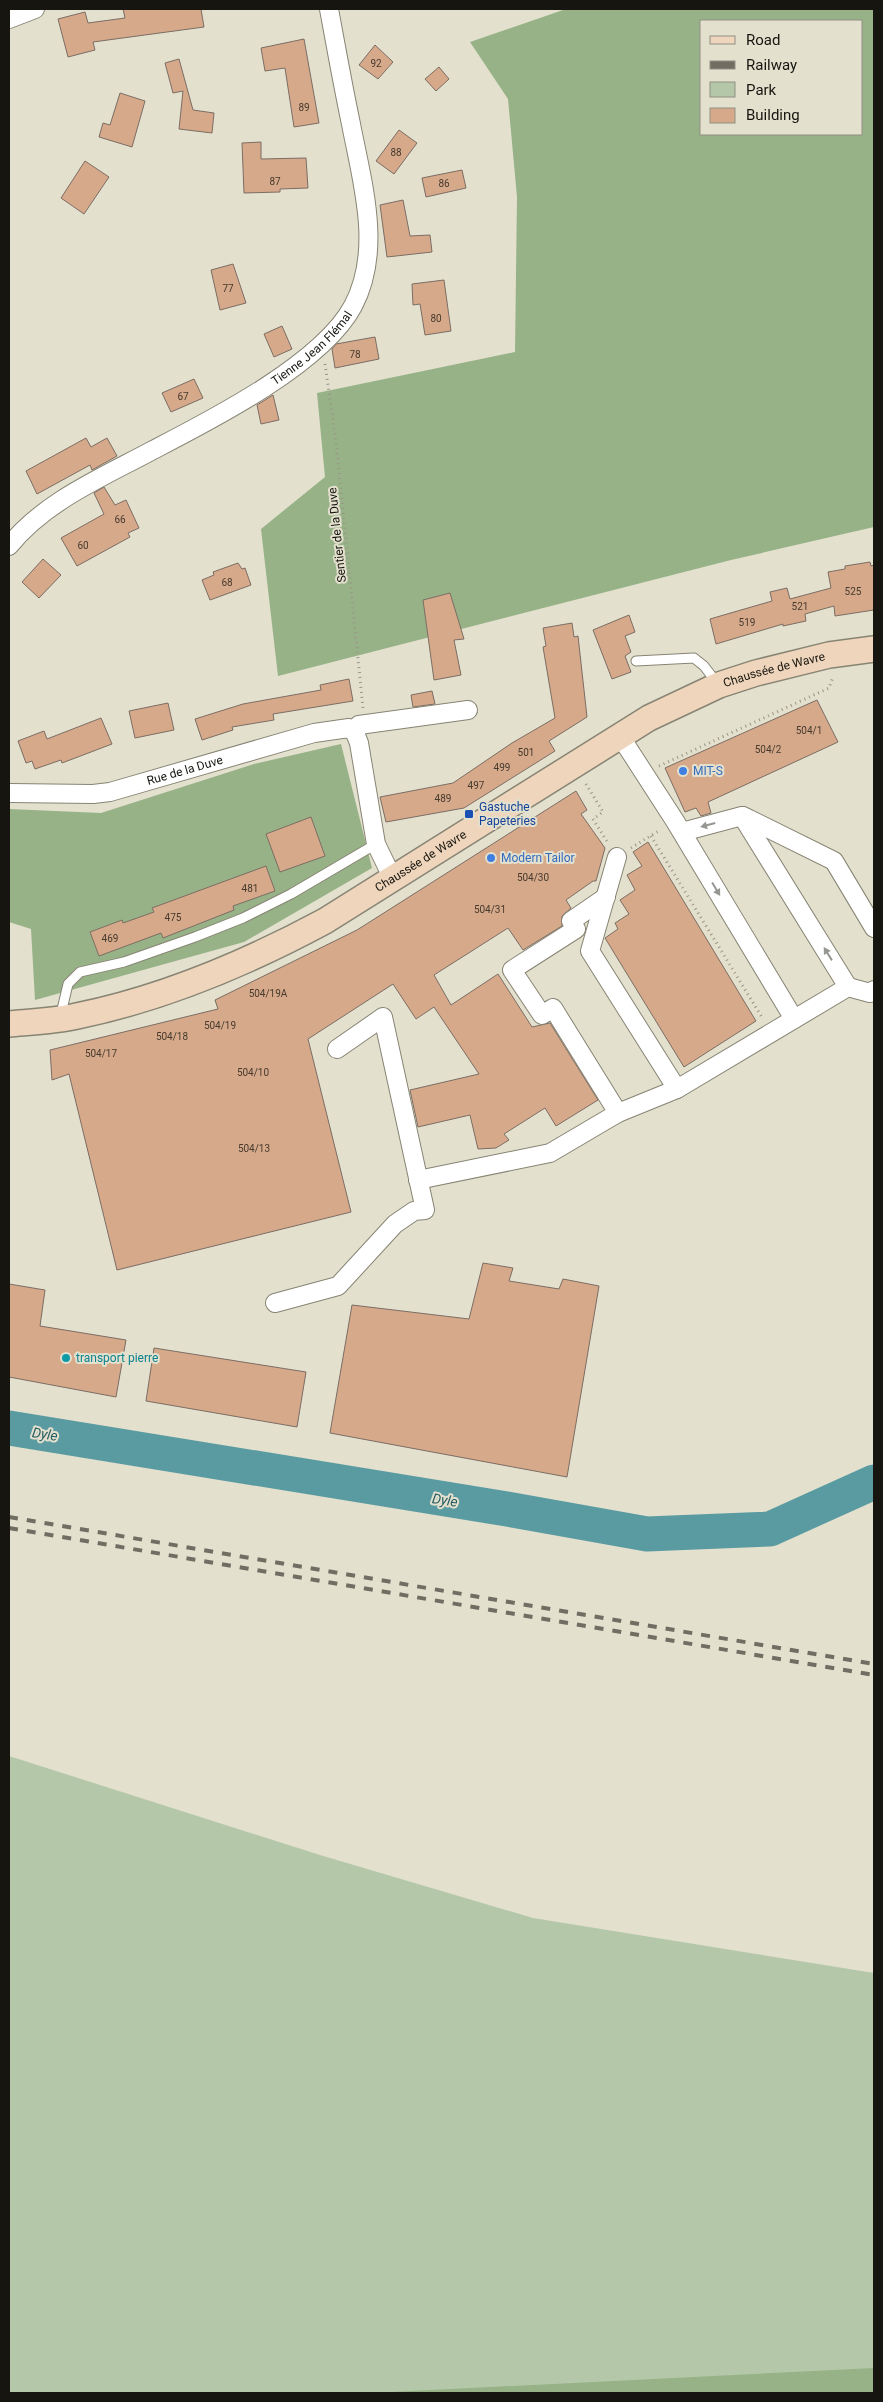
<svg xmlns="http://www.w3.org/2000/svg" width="883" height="2402" font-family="Roboto,sans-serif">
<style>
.green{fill:#b4c8a9}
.forest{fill:#97b287;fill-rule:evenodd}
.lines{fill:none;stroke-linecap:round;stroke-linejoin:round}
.river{stroke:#5a9ba1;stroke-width:35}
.building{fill:#d6a98a;stroke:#7c6d64}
.service-casing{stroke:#878474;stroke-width:11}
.minor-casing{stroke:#878474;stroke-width:20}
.secondary-casing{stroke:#878474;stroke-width:28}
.path{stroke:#999689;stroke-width:3;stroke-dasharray:1 4;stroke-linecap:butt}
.service{stroke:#fff;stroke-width:9}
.minor{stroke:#fff;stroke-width:18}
.secondary{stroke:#eed5bb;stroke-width:25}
.rail{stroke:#706e62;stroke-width:4;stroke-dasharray:9 9;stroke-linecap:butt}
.oneway{fill:#969693}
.shop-dot{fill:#3f7fe0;stroke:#e3e0ce;stroke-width:2}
.transit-dot{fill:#1a4fb4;stroke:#e3e0ce;stroke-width:2}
.culture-dot{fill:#0f9aa8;stroke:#e3e0ce;stroke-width:2}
.labels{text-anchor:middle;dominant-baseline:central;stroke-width:4;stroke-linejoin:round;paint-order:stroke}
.number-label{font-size:10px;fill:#463a2e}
.street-label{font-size:12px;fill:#16150f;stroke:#e3e0ce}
.shop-label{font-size:12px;fill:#366cbe;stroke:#e3e0ce;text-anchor:start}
.transit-label{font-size:12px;fill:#164399;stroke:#e3e0ce;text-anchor:start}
.culture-label{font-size:12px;fill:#0d838f;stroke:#e3e0ce;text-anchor:start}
.water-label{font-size:14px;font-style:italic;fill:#285f64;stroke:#e3e0ce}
</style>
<rect width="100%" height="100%" fill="#e3e0ce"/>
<path class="green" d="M9 1756 320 1855 533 1918 874 1973V2371L405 2393H9Z"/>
<path class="forest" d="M566 9H874V527L731 560 278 676 261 529 325 477 317 393 515 352 517 197 508 99 470 42ZM702 21H862V134H702Z
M341 744 372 868 244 942 35 1000 31 929 9 922V809L101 813 254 764Z
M874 2368V2393H370Z"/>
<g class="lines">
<path class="river" d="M9 1428 507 1509 647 1534 770 1529 874 1482"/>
</g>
<path class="building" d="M123 9H201L204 27 93 42 95 50 68 57 58 19 85 12 88 23 125 18Z
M304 39 319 123 294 127 285 68 265 71 261 48Z
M375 45 393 62 378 79 359 65Z
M179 59 193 110 214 113 212 133 179 129 183 91 173 93 165 63Z
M439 67 449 79 436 91 425 79Z
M120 93 145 101 132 147 99 137 103 123 110 125Z
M399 130 417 143 394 174 376 161Z
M261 142V159L306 158 308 188 280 189V192L244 193 242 143Z
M85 161 109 177 84 214 61 198Z
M462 170 466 188 426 197 422 178Z
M403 200 410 236 430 235 432 252 387 257 380 205Z
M233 264 246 303 220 310 211 270Z
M444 280 451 331 425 335 420 304 413 305 412 284Z
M282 326 292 349 274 357 264 334Z
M375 337 379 359 335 368 332 349 336 344Z
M194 379 203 398 171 412 162 393Z
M273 395 279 420 261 424 257 405Z
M86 438 91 447 107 438 117 456 92 470 90 465 37 494 26 471Z
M104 487 115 505 126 500 139 528 128 533 130 537 77 566 61 538 104 514 94 493Z
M43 559 61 575 39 598 22 582Z
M870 562 871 566 874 565V610L835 616 834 606 805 614 806 621 783 626V624L716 644 710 619 772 601 770 592 787 588 790 599 831 588 828 572 845 569V566Z
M238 563 242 569 245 568 251 585 210 600 202 580 214 575 213 572Z
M450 593 464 639 454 640 461 675 434 680 423 600Z
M629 615 635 632 625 636 631 652 625 656 631 672 612 679 593 630Z
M572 623 574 637 578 636 587 717 549 741 555 751 464 808 386 822 380 797 453 783 512 743 555 718 543 647 546 646 543 628Z
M349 679 353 701 273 714 274 720 232 727 233 730 202 740 195 719 243 704 321 690 320 685Z
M432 691 435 704 413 707 411 695Z
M817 700 838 742 708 802 711 813 701 816 696 808 685 812 665 768Z
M168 703 174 730 135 738 129 711Z
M101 718 112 744 62 763 61 760 35 769 32 761 26 763 18 741 44 731 47 739Z
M576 791 587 810 581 814 605 848 596 881H593L566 900 571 908 562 916V926L523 950 508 928 434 975 451 1005 498 974 532 1027 550 1023 598 1100 556 1126 545 1108 504 1134 509 1140 496 1148 478 1149 470 1115 418 1127 410 1090 479 1074 434 1007 416 1019 393 984 308 1039 351 1212 117 1270 69 1074 52 1080 50 1050 218 1009 215 1000 357 930Z
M311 817 325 856 280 872 266 834Z
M648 842 756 1021 684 1067 605 938 618 929 615 923 629 914 620 900 635 890 627 875 642 866 633 852Z
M266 866 275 891 233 906 234 910 163 938 161 933 99 956 90 932 122 920 123 923 154 912 152 908Z
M483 1263 513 1268 509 1281 559 1289 563 1279 599 1286 567 1477 330 1433 352 1305 469 1319Z
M9 1284 45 1290 40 1326 126 1340 116 1397 9 1377Z
M154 1348 306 1372 297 1427 146 1401Z"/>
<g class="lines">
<g class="service-casing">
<path id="service" d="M636 661 694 658 704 666 717 683
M60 1018 68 984 80 972 124 962 195 937 243 918 291 894 376 844"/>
</g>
<g class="minor-casing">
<g id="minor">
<path d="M9 19 35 9"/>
<path id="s1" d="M9 546C45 501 103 477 153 450 211 420 322 364 353 306 383 250 362 182 351 124 343 86 336 47 329 9"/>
<path d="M355 733 359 725 468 710"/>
<path d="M620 736 675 821 794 1019"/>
<path id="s2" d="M9 793 93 794 110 792 314 733 349 728 355 733 359 743 376 844 393 879"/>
<path d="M743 816 834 861 874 928"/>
<path d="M617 857 590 951 677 1089"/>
<path d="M606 897 571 921 576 929 512 970 542 1015 553 1008 618 1113"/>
<path d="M848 987 870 993 874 990"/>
<path d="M418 1180 550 1153 618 1113 677 1089 848 987 742 816 682 832"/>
<path d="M275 1303 338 1286 395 1224 414 1211 425 1210 383 1017 337 1049"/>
</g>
</g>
<g class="secondary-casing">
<g id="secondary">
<path id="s3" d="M9 1024C31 1022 55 1021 77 1016 165 998 247 963 325 921L649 718 719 685 756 673 829 655 874 649"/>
</g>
</g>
<path class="path" d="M325 364 336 441 363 708
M659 766 829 688 833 677
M586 784 603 812 593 819 608 843
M651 836 763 1019
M631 848 660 830"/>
<use href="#service" class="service"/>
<use href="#minor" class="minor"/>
<use href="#secondary" class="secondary"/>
<path class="rail" d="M9 1517 874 1664
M9 1528 874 1675"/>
</g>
<defs><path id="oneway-solid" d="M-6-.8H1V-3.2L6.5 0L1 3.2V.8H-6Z" transform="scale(1.25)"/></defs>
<g class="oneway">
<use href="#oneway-solid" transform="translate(708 825) rotate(165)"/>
<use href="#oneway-solid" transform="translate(716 889) rotate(59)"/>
<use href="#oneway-solid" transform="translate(828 954) rotate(-122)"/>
</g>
<g class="shop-dot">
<circle cx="683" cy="771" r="5"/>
<circle cx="491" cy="858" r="5"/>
</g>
<rect class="transit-dot" x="464" y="809" width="10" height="10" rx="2.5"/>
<circle class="culture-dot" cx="66" cy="1358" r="5"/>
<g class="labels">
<g class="number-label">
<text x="376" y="63">92</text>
<text x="304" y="107">89</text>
<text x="396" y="152">88</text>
<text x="275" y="181">87</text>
<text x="444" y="183">86</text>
<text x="228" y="288">77</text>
<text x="436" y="318">80</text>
<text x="355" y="354">78</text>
<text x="183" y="396">67</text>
<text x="120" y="519">66</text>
<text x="83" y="545">60</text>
<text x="227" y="582">68</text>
<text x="853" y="591">525</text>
<text x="800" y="606">521</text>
<text x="747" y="622">519</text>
<text x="809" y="730">504/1</text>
<text x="768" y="749">504/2</text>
<text x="526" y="752">501</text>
<text x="502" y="767">499</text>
<text x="476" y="785">497</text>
<text x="443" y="798">489</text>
<text x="533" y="877">504/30</text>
<text x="250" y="888">481</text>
<text x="490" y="909">504/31</text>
<text x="173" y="917">475</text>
<text x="110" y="938">469</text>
<text x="268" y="993">504/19A</text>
<text x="220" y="1025">504/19</text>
<text x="172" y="1036">504/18</text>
<text x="101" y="1053">504/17</text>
<text x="253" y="1072">504/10</text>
<text x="254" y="1148">504/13</text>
</g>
<g class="street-label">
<text stroke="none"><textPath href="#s1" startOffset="364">Tienne Jean Flémal</textPath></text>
<text transform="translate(337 535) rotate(-96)">Sentier de la Duve</text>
<text stroke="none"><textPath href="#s3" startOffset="852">Chaussée de Wavre</textPath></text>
<text stroke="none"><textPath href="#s2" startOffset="179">Rue de la Duve</textPath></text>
<text stroke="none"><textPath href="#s3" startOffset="448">Chaussée de Wavre</textPath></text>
</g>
<g class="shop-label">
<text x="693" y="771">MIT-S</text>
<text x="501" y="858">Modern Tailor</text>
</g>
<g class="transit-label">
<text x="479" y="807">Gastuche<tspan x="479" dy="14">Papeteries</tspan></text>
</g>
<g class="culture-label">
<text x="76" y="1358">transport pierre</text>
</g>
<g class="water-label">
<text transform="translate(45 1434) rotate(9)">Dyle</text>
<text transform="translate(445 1500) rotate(9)">Dyle</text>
</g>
</g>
<rect width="883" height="2402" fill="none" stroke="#16150f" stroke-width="20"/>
<rect x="700" y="20" width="162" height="115" fill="#e3e0ce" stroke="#918f82"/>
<rect x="710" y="36" width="25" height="8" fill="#eed5bb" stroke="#918f82"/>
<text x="746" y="45" font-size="15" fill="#16150f">Road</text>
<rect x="710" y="61" width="25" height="8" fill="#706e62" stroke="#918f82"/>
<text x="746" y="70" font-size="15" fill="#16150f">Railway</text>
<rect x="710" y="82" width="25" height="15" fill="#b4c8a9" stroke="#918f82"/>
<text x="746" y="95" font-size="15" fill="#16150f">Park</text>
<rect x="710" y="108" width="25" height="15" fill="#d6a98a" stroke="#918f82"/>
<text x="746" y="120" font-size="15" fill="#16150f">Building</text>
</svg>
